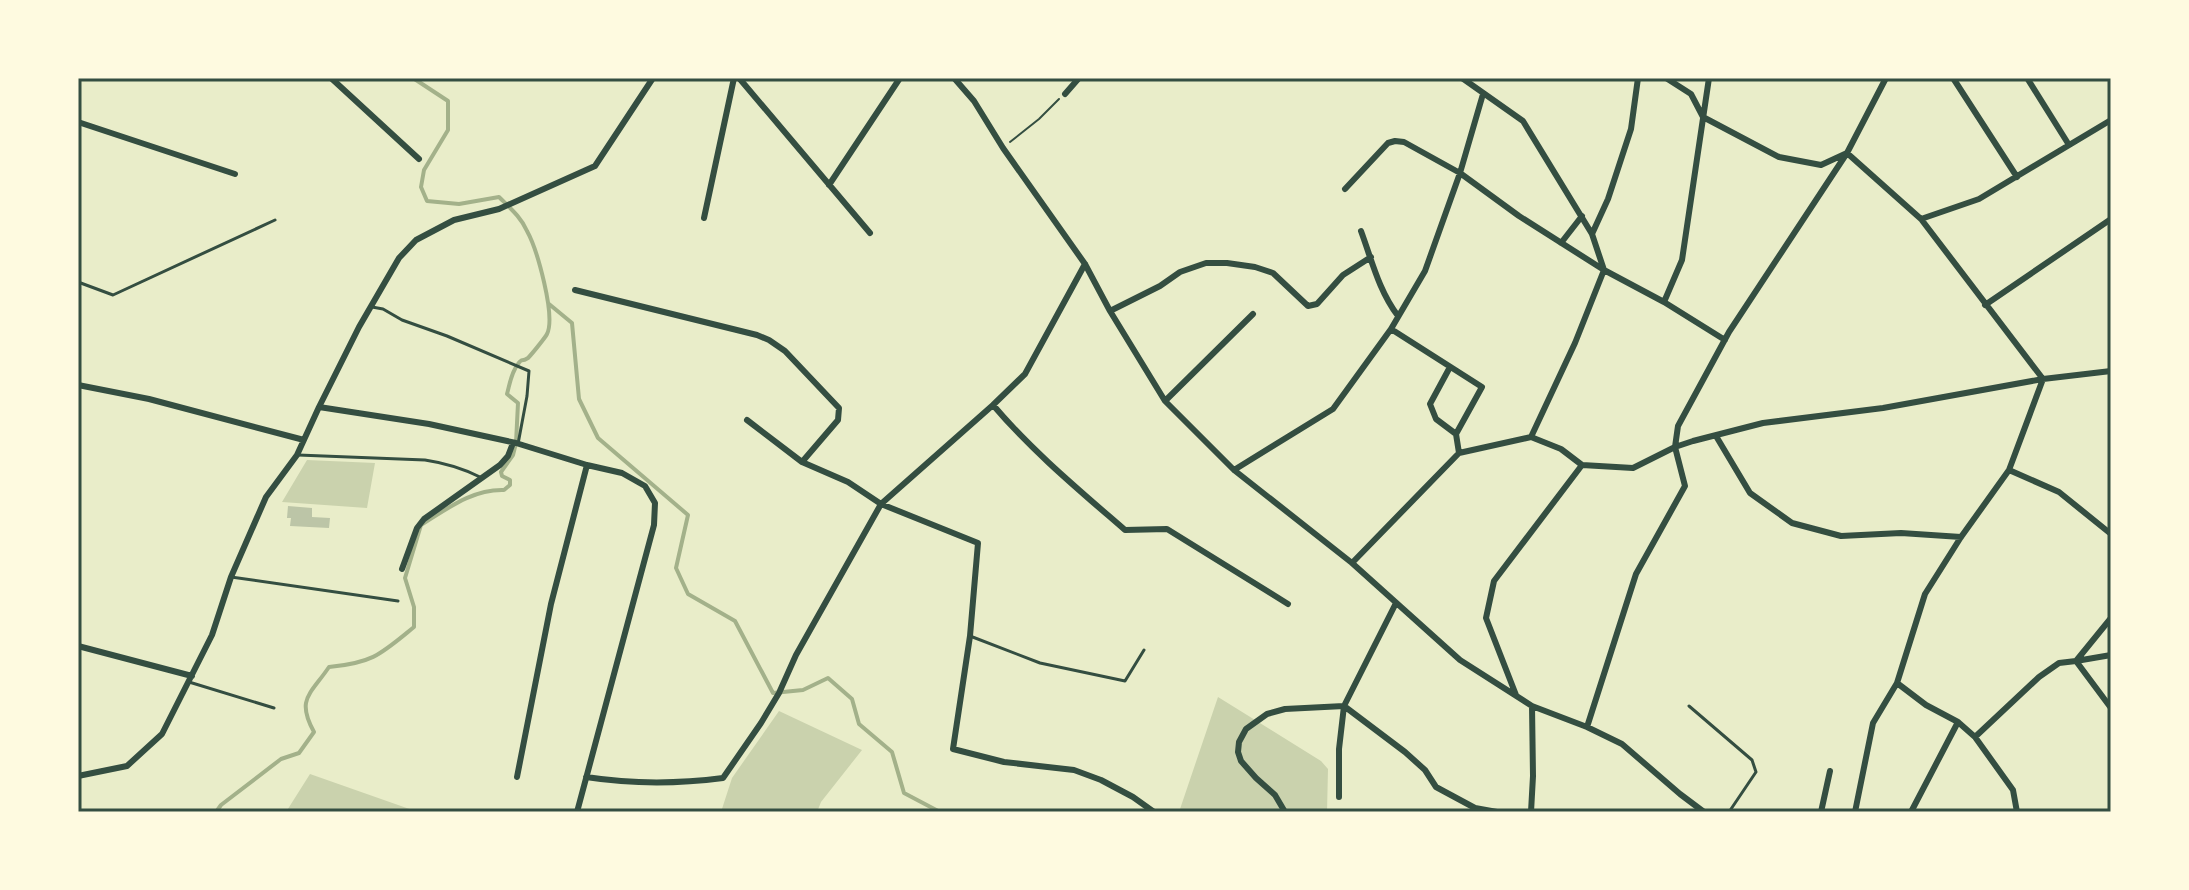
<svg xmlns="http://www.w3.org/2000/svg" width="2189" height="890" font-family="Quicksand,sans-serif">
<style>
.green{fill:#cad2ad}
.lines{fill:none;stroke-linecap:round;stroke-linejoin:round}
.stream{stroke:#a3b18a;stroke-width:4}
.building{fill:#bcc5a7}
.path{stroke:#344e41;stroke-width:2}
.service{stroke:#344e41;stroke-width:3}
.minor{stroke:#344e41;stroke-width:6}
.neatline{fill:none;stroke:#344e41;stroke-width:3}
</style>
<rect width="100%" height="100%" fill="#e9edc9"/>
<path class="green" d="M307 460 375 463 367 508 282 502Z
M1218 697 1321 761 1328 769 1327 812H1179Z
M779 711 862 750 821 802 817 812H721L732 778Z
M310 774 418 812H286Z"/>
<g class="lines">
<path class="stream" d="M549 304 572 323 579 399 598 438 688 515 676 568 688 594 735 621 773 693 803 690 828 678 852 699 859 724 892 752 904 793 940 812
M216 812 221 805 281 759 299 753 314 732C296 699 310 695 329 667 373 663 381 654 414 627V607L405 578 421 525C447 509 472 489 504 490L510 485V480L502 476 501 472 513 455 516 443 518 403 507 394C510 383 511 373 518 364 523 357 520 363 528 358 531 355 545 338 547 334 556 316 537 249 527 231 521 217 510 208 499 197L459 204 427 201 421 187 424 170 448 130V101L413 78"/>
</g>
<path class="building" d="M288 506 312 508V517L330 518 329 528 290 526 291 518H287Z"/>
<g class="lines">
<path class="path" d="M1010 142 1039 119 1059 99"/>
<path class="service" d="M78 282 113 295 275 220
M372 307 383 309 402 320 447 336 529 371 527 396 518 444
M298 455 425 460C445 463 462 468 480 477
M231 577 398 601
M970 636 1040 663 1125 681 1144 650
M189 682 274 708
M1689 706 1752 760 1756 772 1729 812"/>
<path class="minor" d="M331 78 419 159
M739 78 870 233
M954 78 974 101 1003 148 1085 264 1110 311 1165 401 1234 470 1352 563 1460 660 1532 706 1587 727 1622 744 1680 794 1704 812
M1462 78 1523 121 1592 234 1604 270
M1666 78 1691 94 1703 117 1779 157 1821 165 1847 153 1921 219 2043 379 2009 470 1961 537 1925 594 1897 683 1926 705 1958 722 1975 737
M1953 78 2017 177
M2027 78 2069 145
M1065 94 1079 78
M78 122 235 174
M829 185 900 78
M1345 189 1388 143 1395 141 1404 142 1460 173 1519 216 1604 270 1664 302 1725 340
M704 218 734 78
M1921 219 1979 199 2111 120
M1361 231C1372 261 1379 291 1398 316
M1592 234 1608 199 1631 129 1638 78
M1561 243 1582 216
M575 290 757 335 769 340 785 351 839 408 838 420 802 462
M1664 302 1682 260 1709 78
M1985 305 2111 219
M1110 311 1160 286 1180 272 1206 263H1227L1255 267 1273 273 1308 306 1317 304 1343 275 1371 257
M1391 329 1482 387 1456 434 1459 453
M1450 367 1430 404 1436 419 1456 434
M78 385 149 399 304 440
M1165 401 1253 314
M993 405C1032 451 1079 490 1125 530L1167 529 1288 604
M319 407 429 424 516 443 587 465 622 473 645 486 655 503 654 525 577 812
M747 420 802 462 848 482 881 504 978 543 970 636 953 749 1004 762 1074 770 1101 780 1133 797 1154 812
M1716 436 1750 493 1792 523 1841 536 1901 533 1961 537
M1531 437 1575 343 1604 270
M1234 470 1333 409 1391 329 1425 271 1460 173 1483 94
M2009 470 2059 492 2111 534
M1352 563 1459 453 1531 437 1561 449 1582 465
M402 569 417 528 424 519 500 465 508 456 513 443
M78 646 192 676
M2111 655 2076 661 2111 708
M1516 695 1486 618 1494 581 1582 465 1633 468 1675 447 1693 441 1763 423 1883 408 2043 379 2111 371
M1587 727 1636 574 1685 486 1675 447 1678 426 1729 332 1847 153 1886 78
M78 776 127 766 162 734 212 635 231 577 266 497 297 455 319 407 359 327 399 258 416 240 454 220 499 209 595 166 653 78
M517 777 551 604 587 465
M586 777C631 784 677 784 723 778L761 723 779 693 796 655 881 504 993 405 1025 374 1085 264
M1339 797V749L1344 706 1396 603
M1285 812 1275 795 1256 778 1241 761 1238 752 1239 742 1246 729 1267 714 1285 709 1344 706 1405 752 1425 770 1436 787 1475 808 1497 812
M1531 812 1533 776 1532 706
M1821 812 1830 771
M1855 812 1873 723 1897 683
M1911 812 1958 722
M2017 812 2013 790 1975 737 2039 677 2059 663 2076 661 2111 618"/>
</g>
<rect width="2189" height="890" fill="none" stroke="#fefae0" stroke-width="160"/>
<rect x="80" y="80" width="2029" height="730" class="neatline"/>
</svg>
